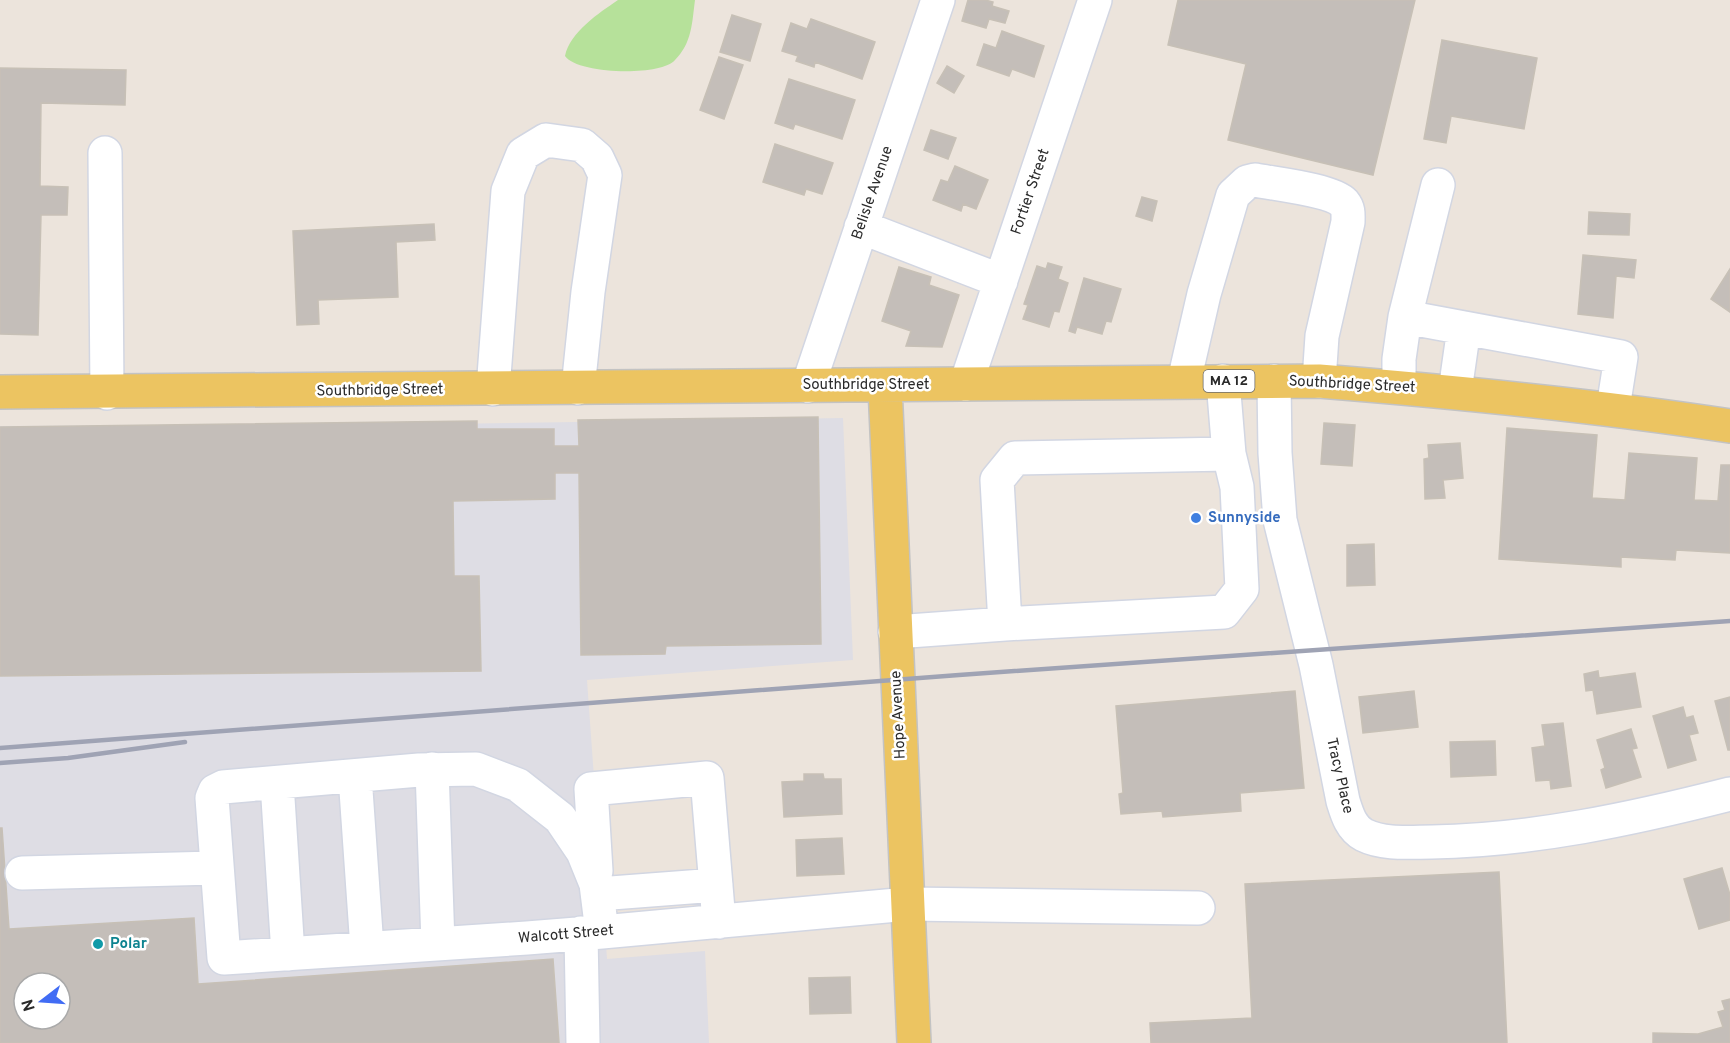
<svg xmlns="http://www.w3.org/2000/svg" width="1730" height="1043" font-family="Overpass,sans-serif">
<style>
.industrial{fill:#dedde4;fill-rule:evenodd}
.green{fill:#b6e19a}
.building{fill:#c4beb9;stroke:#c7c0b6;stroke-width:1.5;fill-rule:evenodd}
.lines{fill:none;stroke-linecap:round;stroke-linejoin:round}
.minor-casing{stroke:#d2d6e2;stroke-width:36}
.major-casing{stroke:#c3c3c3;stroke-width:36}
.minor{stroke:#fff;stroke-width:33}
.major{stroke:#ecc461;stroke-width:33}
.rail{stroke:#9fa3b4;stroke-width:4.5}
.shop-dot{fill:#3f7fe0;stroke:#fff;stroke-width:2}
.culture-dot{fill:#0f9aa8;stroke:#fff;stroke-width:2}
.labels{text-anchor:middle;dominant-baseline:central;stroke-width:5;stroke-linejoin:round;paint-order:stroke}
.shield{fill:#fff;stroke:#6a6a6a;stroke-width:1.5}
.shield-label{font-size:14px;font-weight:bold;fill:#2a2a2a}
.street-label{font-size:15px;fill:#2a2a2a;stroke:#fff}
.shop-label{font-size:15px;font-weight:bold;fill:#366cbe;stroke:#fff;text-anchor:start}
.culture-label{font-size:15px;font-weight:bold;fill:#0d838f;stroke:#fff;text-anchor:start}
</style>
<rect width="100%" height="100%" fill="#ece4dc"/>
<path class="industrial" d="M843 418 853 660 587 680 607 959 705 951 709 1043H0V426L378 425ZM24 983H60V1019H24Z"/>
<path class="green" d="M618 0H695C692 23 692 43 675 60 660 77 577 74 565 56 570 32 599 13 618 0Z"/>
<path class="building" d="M968 0H985L993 2 992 6 1009 11 1005 23 989 19 986 28 962 21Z
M1178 0H1415L1373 175 1228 140 1246 64 1168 45Z
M732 15 761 24 750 61 720 52Z
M811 19 875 42 862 79 815 62 814 67 796 61 798 56 782 51 791 23 807 29Z
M1002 31 1044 46 1034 77 1012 69 1009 76 977 65 984 44 996 48Z
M1442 40 1537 58 1524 129 1451 116 1446 143 1424 139Z
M719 57 743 65 724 119 700 110Z
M947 66 964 76 954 93 937 83Z
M0 68 126 70 125 105 41 103 40 186 68 187 67 215H41L38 335 0 334Z
M789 79 855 100 842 139 795 124 793 129 775 123Z
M931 130 956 138 948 159 924 150Z
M775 144 833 163 822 194 806 189 804 195 763 182Z
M955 166 988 180 976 209 963 204 961 211 933 200 941 180 948 182Z
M1142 197 1157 201 1152 221 1136 216Z
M1589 212 1630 214 1629 235 1588 234Z
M434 224 435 240 396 242 398 297 318 300 319 324 297 325 293 231Z
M1583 255 1636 260 1634 278 1616 276 1613 318 1578 314Z
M1048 263 1062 267 1058 279 1068 283 1059 312 1054 311 1049 327 1023 319 1028 305 1024 304 1037 266 1046 269Z
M899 267 931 277 929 285 959 295 942 347 906 346 911 331 882 321Z
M1730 269V312L1711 299Z
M1084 278 1121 289 1111 322 1106 321 1102 334 1077 327 1075 333 1069 331Z
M818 417 821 644 666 646 665 654 581 655 579 473H555V499L453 501 454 576H479L481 671 0 676V427L477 421V429H554V446H579L578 420Z
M1324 423 1355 425 1352 466 1321 464Z
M1507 428 1597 435 1592 498 1625 500 1629 453 1697 458 1694 500 1718 501 1721 465H1730V553L1676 550 1675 560 1621 557V567L1499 559Z
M1460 443 1463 478 1443 480 1445 498 1425 499 1424 459 1429 458 1428 445Z
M1374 544 1375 585 1347 586V545Z
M1598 671 1599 678 1635 673 1641 707 1597 714 1593 690 1586 691 1584 674Z
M1295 691 1304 788 1240 793 1241 811 1163 817 1162 811 1121 814 1119 794 1123 793 1116 706Z
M1414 691 1418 727 1363 733 1359 697Z
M1730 697V750H1728L1715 701Z
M1683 707 1686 718 1693 716 1698 733 1689 735 1696 760 1668 768 1653 716Z
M1563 723 1571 786 1551 789 1550 780 1536 781 1532 748 1545 746 1542 725Z
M1631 729 1637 748 1632 749 1641 777 1606 788 1601 770 1605 768 1597 740Z
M1495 741 1496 775 1451 777 1450 742Z
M804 774H823L824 779H841L842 814 784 817 782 782 804 781Z
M0 828H2L9 929 194 918 198 984 553 959 559 1043H0ZM24 983H60V1019H24Z
M842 838 844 874 797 876 796 840Z
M1722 868 1730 895V920L1699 929 1684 879Z
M1499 872 1507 1043H1151L1150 1023 1252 1018 1245 884Z
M850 977 851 1013 810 1014 809 978Z
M1730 999V1043H1653V1033L1698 1034 1723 1027 1718 1012 1725 1010 1722 1001Z"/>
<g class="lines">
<g class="minor-casing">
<path id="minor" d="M105 153 107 393
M1438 185 1405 317 1621 357 1613 408
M861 227 1001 281
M1184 381 1204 294 1233 195 1247 182 1255 180C1275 184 1332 190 1344 203 1349 209 1348 215 1348 222L1322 336 1319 381
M1274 381 1275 453 1280 520 1316 665 1343 801C1347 814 1351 828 1364 835 1384 845 1411 842 1432 842 1534 840 1632 819 1730 794
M966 384 1095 0
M808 386 938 0
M1399 387V359L1405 317
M493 389 508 191 523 154 546 140 582 145 597 158 605 175 588 292 578 388
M1455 391 1464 328
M1005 624 1224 612 1242 589 1237 487 1229 454
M895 632 1005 624 997 480 1015 458 1229 454 1223 381
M432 769 438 944
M355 776 367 948
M277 783 288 954
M596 871 591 789 707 778 719 922
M22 873 215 868
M598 894 716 885
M602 932 596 884 583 852 560 818 518 785 476 769 419 770 223 787 215 791 212 798 224 958 527 938C552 936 577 934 602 932L908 904 1198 908
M581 933 583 1043"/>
</g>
<g class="major-casing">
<path id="major" d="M885 386 914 1043
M0 392 1319 381C1457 392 1593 405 1730 426"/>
</g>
<use href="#minor" class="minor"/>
<use href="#major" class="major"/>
<path class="rail" d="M0 748 959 675 1730 621
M0 763 68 758 185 742"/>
</g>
<circle class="shop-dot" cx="1196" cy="518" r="6"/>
<circle class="culture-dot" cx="98" cy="944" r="6"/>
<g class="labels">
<rect class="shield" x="1203.5" y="370" width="51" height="22" rx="4.5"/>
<g class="shield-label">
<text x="1229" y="381">MA 12</text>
</g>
<g class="street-label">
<text transform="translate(1031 192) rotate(-71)">Fortier Street</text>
<text transform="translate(873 193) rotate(-71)">Belisle Avenue</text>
<text x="866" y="385">Southbridge Street</text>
<text transform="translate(1352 385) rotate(3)">Southbridge Street</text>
<text transform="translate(380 391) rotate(-1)">Southbridge Street</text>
<text transform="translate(899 715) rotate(-93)">Hope Avenue</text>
<text transform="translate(1339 776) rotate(77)">Tracy Place</text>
<text transform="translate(566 935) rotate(-5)">Walcott Street</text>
</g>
<g class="shop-label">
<text x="1208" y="518">Sunnyside</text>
</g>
<g class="culture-label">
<text x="110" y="944">Polar</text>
</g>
</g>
<g transform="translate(42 1001) rotate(253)"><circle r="28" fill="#ffffff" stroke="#aaaaaa" stroke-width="1.5"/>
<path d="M0-4.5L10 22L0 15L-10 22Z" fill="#416cf4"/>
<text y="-9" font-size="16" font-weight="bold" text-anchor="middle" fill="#2a2a2a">N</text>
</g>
</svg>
